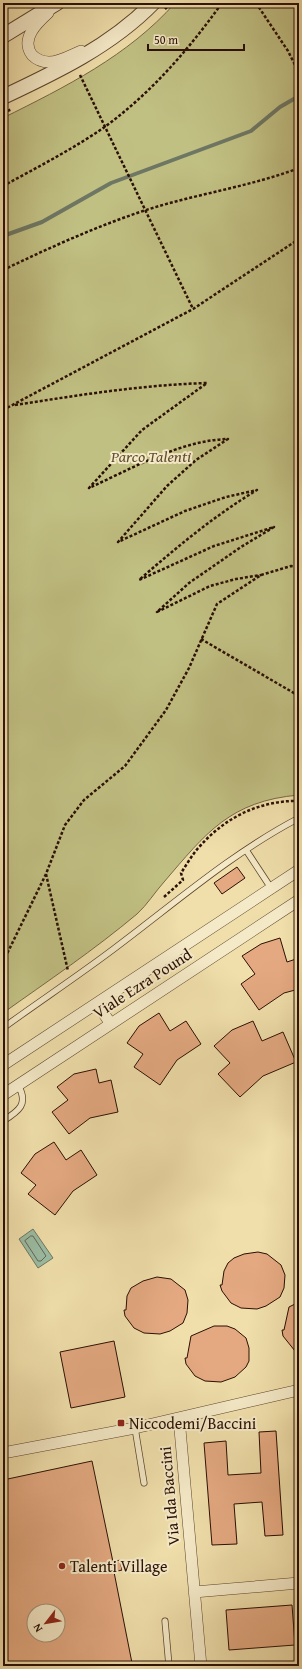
<svg xmlns="http://www.w3.org/2000/svg" width="302" height="1669" font-family="'Gentium Book Plus',serif">
<style>
.green{fill:#c1c083;stroke:#766844}
.water{fill:#9bbda4;stroke:#6e7764}
.lines{fill:none;stroke-linecap:round;stroke-linejoin:round}
.shore{stroke:#626654;stroke-width:1}
.stream{stroke:#6e7764;stroke-width:4}
.building{fill:#e4a981;stroke:#2a0f04;fill-rule:evenodd}
.service-casing{stroke:#5c432e;stroke-width:7}
.minor-casing{stroke:#5c432e;stroke-width:12}
.tertiary-casing{stroke:#5c432e;stroke-width:16}
.path{stroke:#2a0f04;stroke-width:2.5;stroke-dasharray:3 2;stroke-linecap:butt}
.service{stroke:#f5eac8;stroke-width:5.5}
.minor{stroke:#f5eac8;stroke-width:11}
.tertiary{stroke:#f5eac8;stroke-width:14}
.poi-dot{fill:#8f2418;stroke:#f5eac8;stroke-width:1.5}
.labels{text-anchor:middle;dominant-baseline:central;stroke-width:4;stroke-linejoin:round;paint-order:stroke}
.park-label{font-size:16px;font-style:italic;fill:#5f4d30;stroke:#f5eac8}
.street-label{font-size:16px;fill:#2a0f04;stroke:#f5eac8}
.poi-label{font-size:16px;fill:#2a0f04;stroke:#f5eac8;text-anchor:start}
</style>
<rect width="100%" height="100%" fill="#f0dfab"/>
<filter id="stains"><feTurbulence type="fractalNoise" baseFrequency=".005" numOctaves="4"/><feColorMatrix values="0 0 0 0 .2 0 0 0 0 .09 0 0 0 0 .02 0 0 0 .5 -.17"/></filter>
<radialGradient id="worn" r=".72"><stop offset=".6" stop-color="#630" stop-opacity="0"/><stop offset="1" stop-color="#630" stop-opacity=".3"/></radialGradient>
<path class="green" d="M175 3H299V795C230 801 206 833 164 882 155 892 147 905 137 914 94 950 48 981 3 1013V118C65 87 128 56 175 3Z"/>
<path class="water" d="M33 1229 53 1258 38 1268 19 1239Z"/>
<g class="lines">
<path class="shore" d="M31 1236H33L46 1256 41 1261H38L25 1241Z"/>
<path class="stream" d="M3 236 42 222 111 183 251 131 280 107 299 96"/>
</g>
<path class="building" d="M237 867 245 878 222 894 214 883Z
M280 938 287 962 299 958V989L284 993 259 1010 241 984 255 974 242 956 261 944Z
M159 1013 170 1031 186 1021 201 1044 177 1060 160 1085 134 1067 143 1054 127 1043 139 1026Z
M253 1021 262 1041 283 1032 296 1062 263 1076 240 1097 218 1074 230 1063 214 1046 232 1030Z
M96 1069 99 1083 111 1080 118 1112 90 1118 69 1134 52 1112 68 1100 57 1087 74 1074Z
M54 1142 66 1160 81 1150 97 1175 73 1191 55 1215 28 1194 36 1185 21 1173 35 1154Z
M258 1252 267 1254 281 1265 285 1275 284 1288 280 1297 266 1306 257 1309 241 1308 231 1303 222 1291 220 1285H222L224 1271 228 1263 234 1258 244 1254Z
M157 1277 171 1279 185 1290 188 1300 187 1313 183 1323 170 1331 160 1334 144 1333 134 1328 125 1316 124 1310H126L127 1296 131 1288 143 1281Z
M299 1302V1356L283 1336 282 1330H284L289 1307Z
M214 1326H227L235 1329 246 1338 249 1348V1361L246 1367 235 1377 221 1382 205 1381 195 1376 186 1364 185 1358H187L191 1336Z
M114 1341 125 1397 71 1408 60 1352Z
M276 1431 283 1535 265 1536 262 1502 234 1504 237 1544 212 1545 204 1443 226 1441 228 1475 261 1473 259 1432Z
M92 1461 113 1562 120 1560 122 1570 114 1572 132 1663 118 1666H3V1480ZM34 1611H58V1635H34Z
M292 1605 295 1645 229 1650 226 1610Z"/>
<g class="lines">
<g class="service-casing">
<path id="service" d="M246 850 271 888
M3 1028C40 1001 78 976 115 948 175 903 232 853 299 818
M3 1121C19 1111 29 1104 18 1085
M135 1428 144 1483
M165 1621 169 1666"/>
</g>
<g class="minor-casing">
<path id="minor" d="M48 13C37 23 20 39 32 55 37 60 42 62 49 62 60 62 71 55 81 51
M97 1003 110 1023
M3 1065 299 870
M3 1095 299 900
M179 1418 201 1666
M3 1453 135 1428 299 1390
M194 1592 299 1583"/>
</g>
<g class="tertiary-casing">
<path id="tertiary" d="M3 36 57 3
M3 97C56 72 111 46 153 3"/>
</g>
<path class="path" d="M256 3 288 51 299 73
M269 3 299 7
M165 9 171 3
M80 75 193 309
M3 113 12 109
M3 186C36 168 75 148 106 126 152 92 189 49 222 3
M3 270C49 248 95 227 143 211 195 194 249 187 299 168
M15 405C79 395 142 385 207 383L142 430 89 488C131 469 181 440 228 439L196 460 167 486 118 542 185 511 226 497 257 490C214 516 177 547 139 580L214 546 274 527 241 547 189 583 157 612 210 586 236 579 261 575
M3 410 193 309 299 239
M201 639 299 696
M46 874 68 971
M164 897 183 880 181 873C187 864 193 853 201 845 226 817 261 800 299 801
M3 962 46 874 65 825 84 800 125 766 166 710 189 668 217 604 261 575 291 566 299 567"/>
<use href="#service" class="service"/>
<use href="#minor" class="minor"/>
<use href="#tertiary" class="tertiary"/>
</g>
<g class="poi-dot">
<rect x="117" y="1419" width="8" height="8" rx="2"/>
<circle cx="62" cy="1566" r="4"/>
</g>
<g class="labels">
<g class="park-label">
<text x="151" y="456">Parco Talenti</text>
</g>
<g class="street-label">
<text transform="translate(142 983) rotate(-33)">Viale Ezra Pound</text>
<text transform="translate(169 1496) rotate(-95)">Via Ida Baccini</text>
</g>
<g class="poi-label">
<text x="129" y="1423">Niccodemi/Baccini</text>
<text x="70" y="1566">Talenti Village</text>
</g>
</g>
<rect width="302" height="1669" fill="none" stroke="#f0dfab" stroke-width="16"/>
<rect x="4" y="4" width="294" height="1661" fill="none" stroke="#2a0f04" stroke-width="2"/>
<rect x="8" y="8" width="286" height="1653" fill="none" stroke="#2a0f04"/>
<g transform="translate(46 1623) rotate(239)"><circle r="19" fill="#f5eac8" stroke="#a4927a"/>
<path d="M0-3L7 15L0 10L-7 15Z" fill="#8f2418"/>
<text y="-6" font-size="11" font-weight="bold" text-anchor="middle" fill="#2a0f04">N</text>
</g>
<path d="M148 44v6h96v-6" fill="none" stroke="#2a0f04" stroke-width="2"/>
<text x="154" y="44" font-size="12" fill="#2a0f04" stroke="#f5eac8" stroke-width="3" paint-order="stroke">50 m</text>
<rect width="100%" height="100%" filter="url(#stains)"/>
<rect width="100%" height="100%" fill="url(#worn)"/>
</svg>
